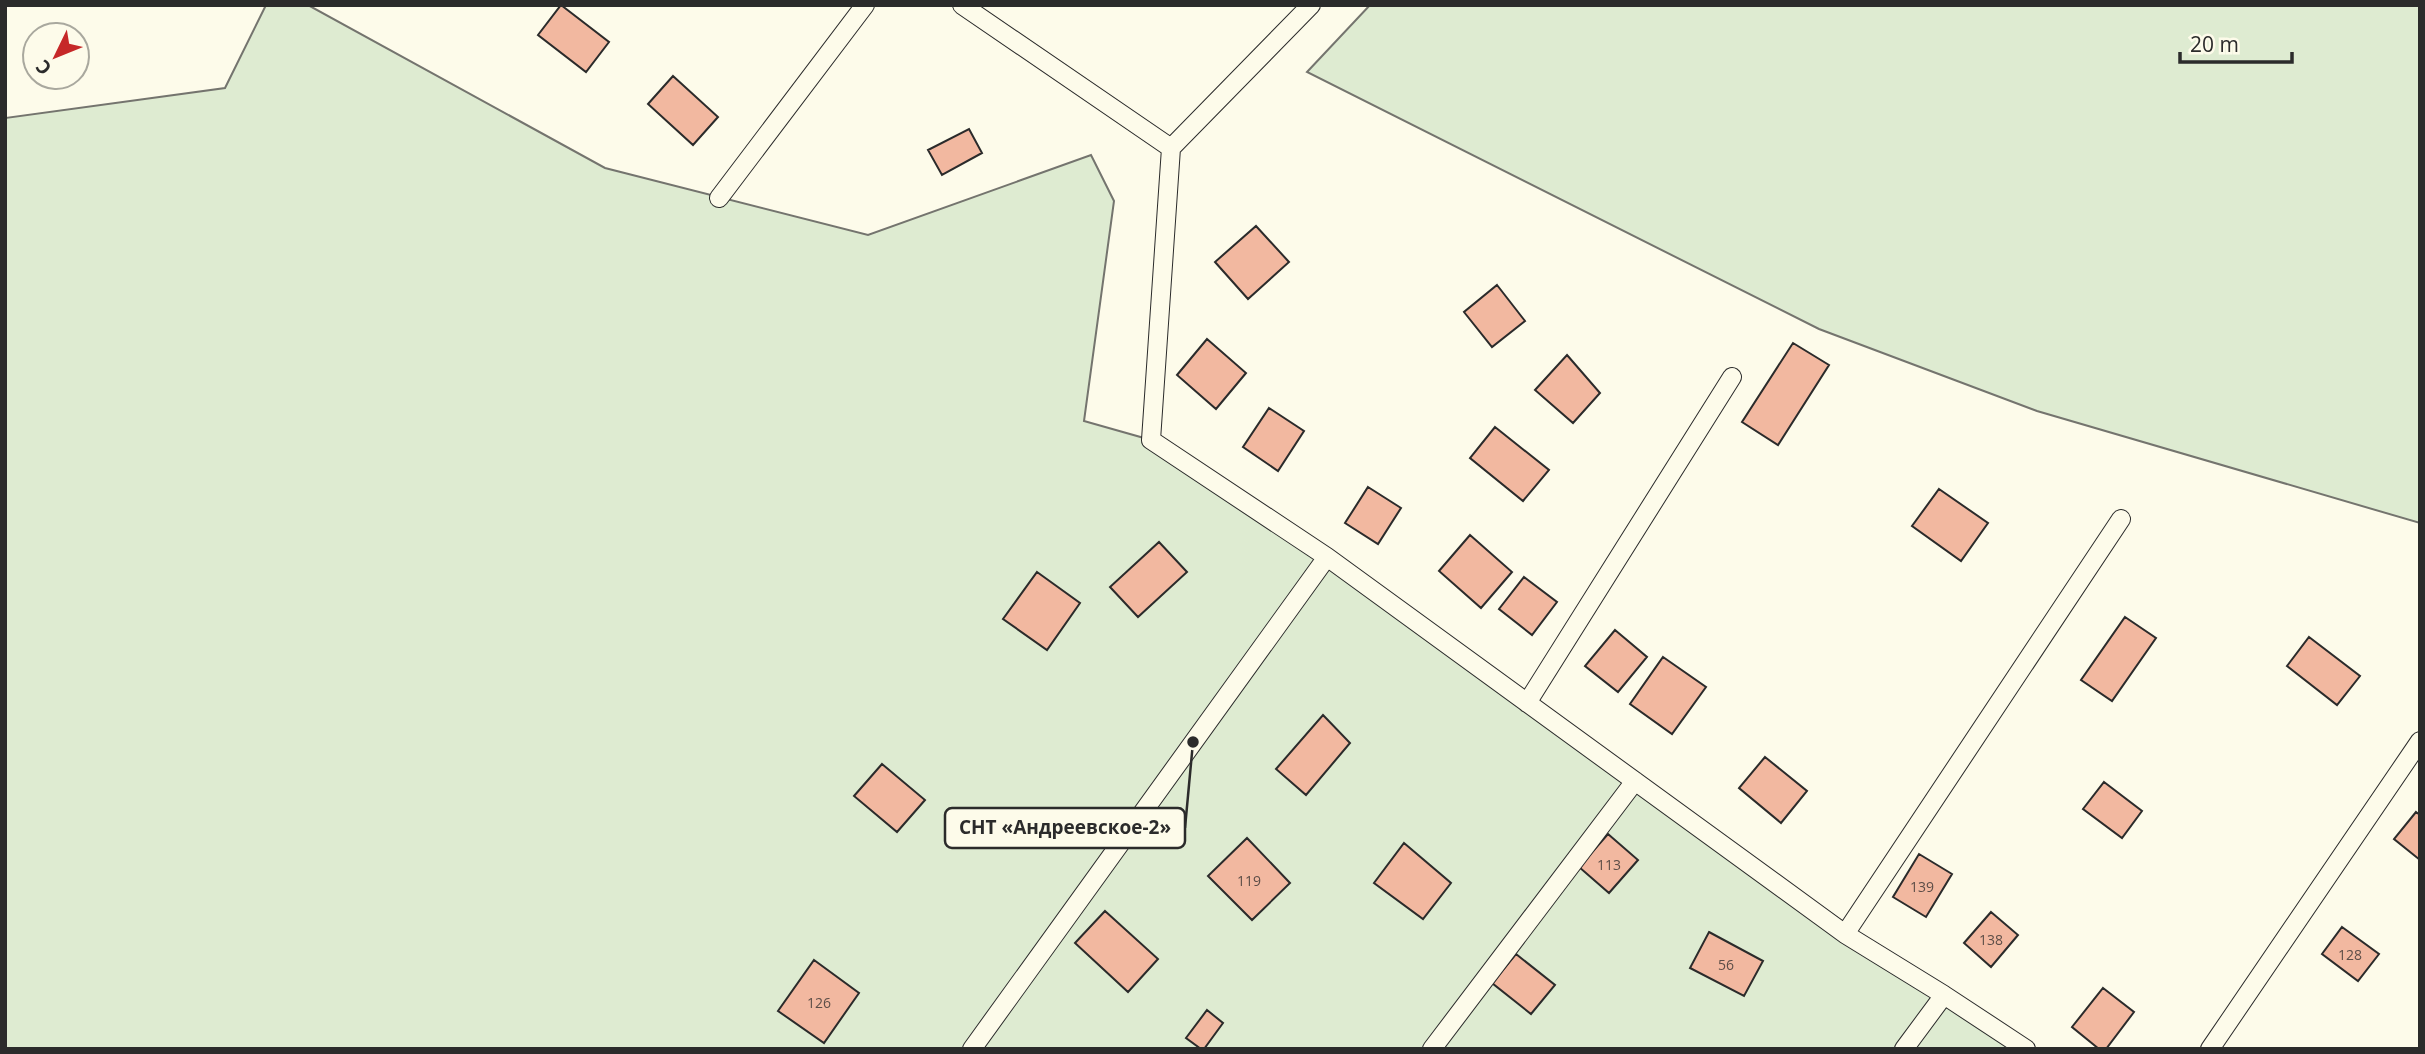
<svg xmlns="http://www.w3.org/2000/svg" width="2425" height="1054" font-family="'Open Sans',sans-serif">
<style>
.green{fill:#deebd1;stroke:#74746e;stroke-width:2}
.building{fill:#f2b8a0;stroke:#2b2b2b;stroke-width:2}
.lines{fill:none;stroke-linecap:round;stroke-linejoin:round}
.lane-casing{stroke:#2b2b2b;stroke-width:20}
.lane{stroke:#fdfbea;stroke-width:18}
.labels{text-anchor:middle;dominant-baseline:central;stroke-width:5;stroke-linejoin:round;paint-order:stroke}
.number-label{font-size:14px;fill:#5d4e48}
.leader{fill:none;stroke:#2b2b2b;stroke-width:2.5}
.callout-dot{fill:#2b2b2b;stroke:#fdfbea;stroke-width:2.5}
.callout{fill:#fdfbea;stroke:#2b2b2b;stroke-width:2.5}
.callout-label{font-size:19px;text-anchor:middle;font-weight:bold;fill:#2b2b2b}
</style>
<rect width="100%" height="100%" fill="#fdfbea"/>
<path class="green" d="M266 5H308L605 168 868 235 1091 155 1114 201 1084 421 1151 440 2026 1049H5V118L225 88Z
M1370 5H2420V523L2037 411 1819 329 1307 72Z"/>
<path class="building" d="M561 5 609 42 586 72 538 35Z
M673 76 718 117 693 145 648 104Z
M969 129 982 153 942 175 928 150Z
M1256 226 1289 262 1248 299 1215 262Z
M1497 285 1525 321 1492 347 1464 312Z
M1207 339 1246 373 1216 409 1177 375Z
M1793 343 1829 365 1778 445 1742 422Z
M1567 355 1600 393 1573 423 1535 390Z
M1269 408 1304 431 1278 471 1243 447Z
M1495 427 1549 470 1523 501 1470 458Z
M1368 487 1401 508 1378 544 1345 523Z
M1939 489 1988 523 1961 561 1912 526Z
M1470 535 1512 572 1481 608 1439 571Z
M1159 542 1187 572 1138 617 1110 587Z
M1037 572 1080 603 1047 650 1003 619Z
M1524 577 1557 602 1532 635 1499 609Z
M2125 617 2156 638 2112 701 2081 680Z
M1615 630 1647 657 1618 692 1585 666Z
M2309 637 2360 676 2337 705 2287 666Z
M1663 657 1706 687 1672 734 1630 704Z
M1323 715 1350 743 1306 795 1276 769Z
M1765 757 1807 791 1781 823 1739 788Z
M882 764 925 800 897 832 854 796Z
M2104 782 2142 811 2122 838 2083 809Z
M2416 812 2420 815V860L2394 839Z
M1608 834 1638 860 1609 893 1579 867Z
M1247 838 1290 883 1252 920 1208 876Z
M1404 843 1451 883 1423 919 1374 883Z
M1919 854 1952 874 1926 917 1893 897Z
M1105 911 1158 959 1128 992 1075 943Z
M1991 912 2018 935 1991 967 1964 943Z
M2342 927 2379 954 2358 981 2322 954Z
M1709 932 1763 961 1744 996 1690 968Z
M1516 954 1555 985 1531 1014 1492 983Z
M814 960 859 993 824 1043 778 1011Z
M2103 988 2134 1012 2106 1049H2099L2072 1027Z
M1207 1010 1223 1023 1204 1049H1201L1186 1038Z"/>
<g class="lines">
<g class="lane-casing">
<path id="lane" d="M962 5 1171 148
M1311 5 1171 148 1151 440 1327 557 1845 934 1944 995 2026 1049
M719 198 865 5
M1527 703 1732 377
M1845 934 2121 519
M972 1049 1327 557
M1432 1049 1635 781
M1904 1049 1944 995
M2210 1049 2420 741"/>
</g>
<use href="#lane" class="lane"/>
</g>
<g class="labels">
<g class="number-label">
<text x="1609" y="864">113</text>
<text x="1249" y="880">119</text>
<text x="1922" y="886">139</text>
<text x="1991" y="939">138</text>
<text x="2350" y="954">128</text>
<text x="1726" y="964">56</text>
<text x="819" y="1002">126</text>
</g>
</g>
<path class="leader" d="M1193 742L1185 828"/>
<circle class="callout-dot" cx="1193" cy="742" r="7"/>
<rect class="callout" x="945" y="808" width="240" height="40" rx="7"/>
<g class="callout-label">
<text x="1065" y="834">СНТ «Андреевское-2»</text>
</g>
<rect width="2425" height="1054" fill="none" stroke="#2b2b2b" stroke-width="14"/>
<g transform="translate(56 56) rotate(227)"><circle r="33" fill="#fdfbea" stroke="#a9a89e" stroke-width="2"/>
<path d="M0-5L12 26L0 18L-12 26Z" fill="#c62828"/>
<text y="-10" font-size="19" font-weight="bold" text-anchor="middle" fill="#2b2b2b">С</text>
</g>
<path d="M2180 52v10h112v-10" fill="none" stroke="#2b2b2b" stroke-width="3.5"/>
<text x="2190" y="52" font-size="21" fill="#2b2b2b" stroke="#fdfbea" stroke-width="5" paint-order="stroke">20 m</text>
</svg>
